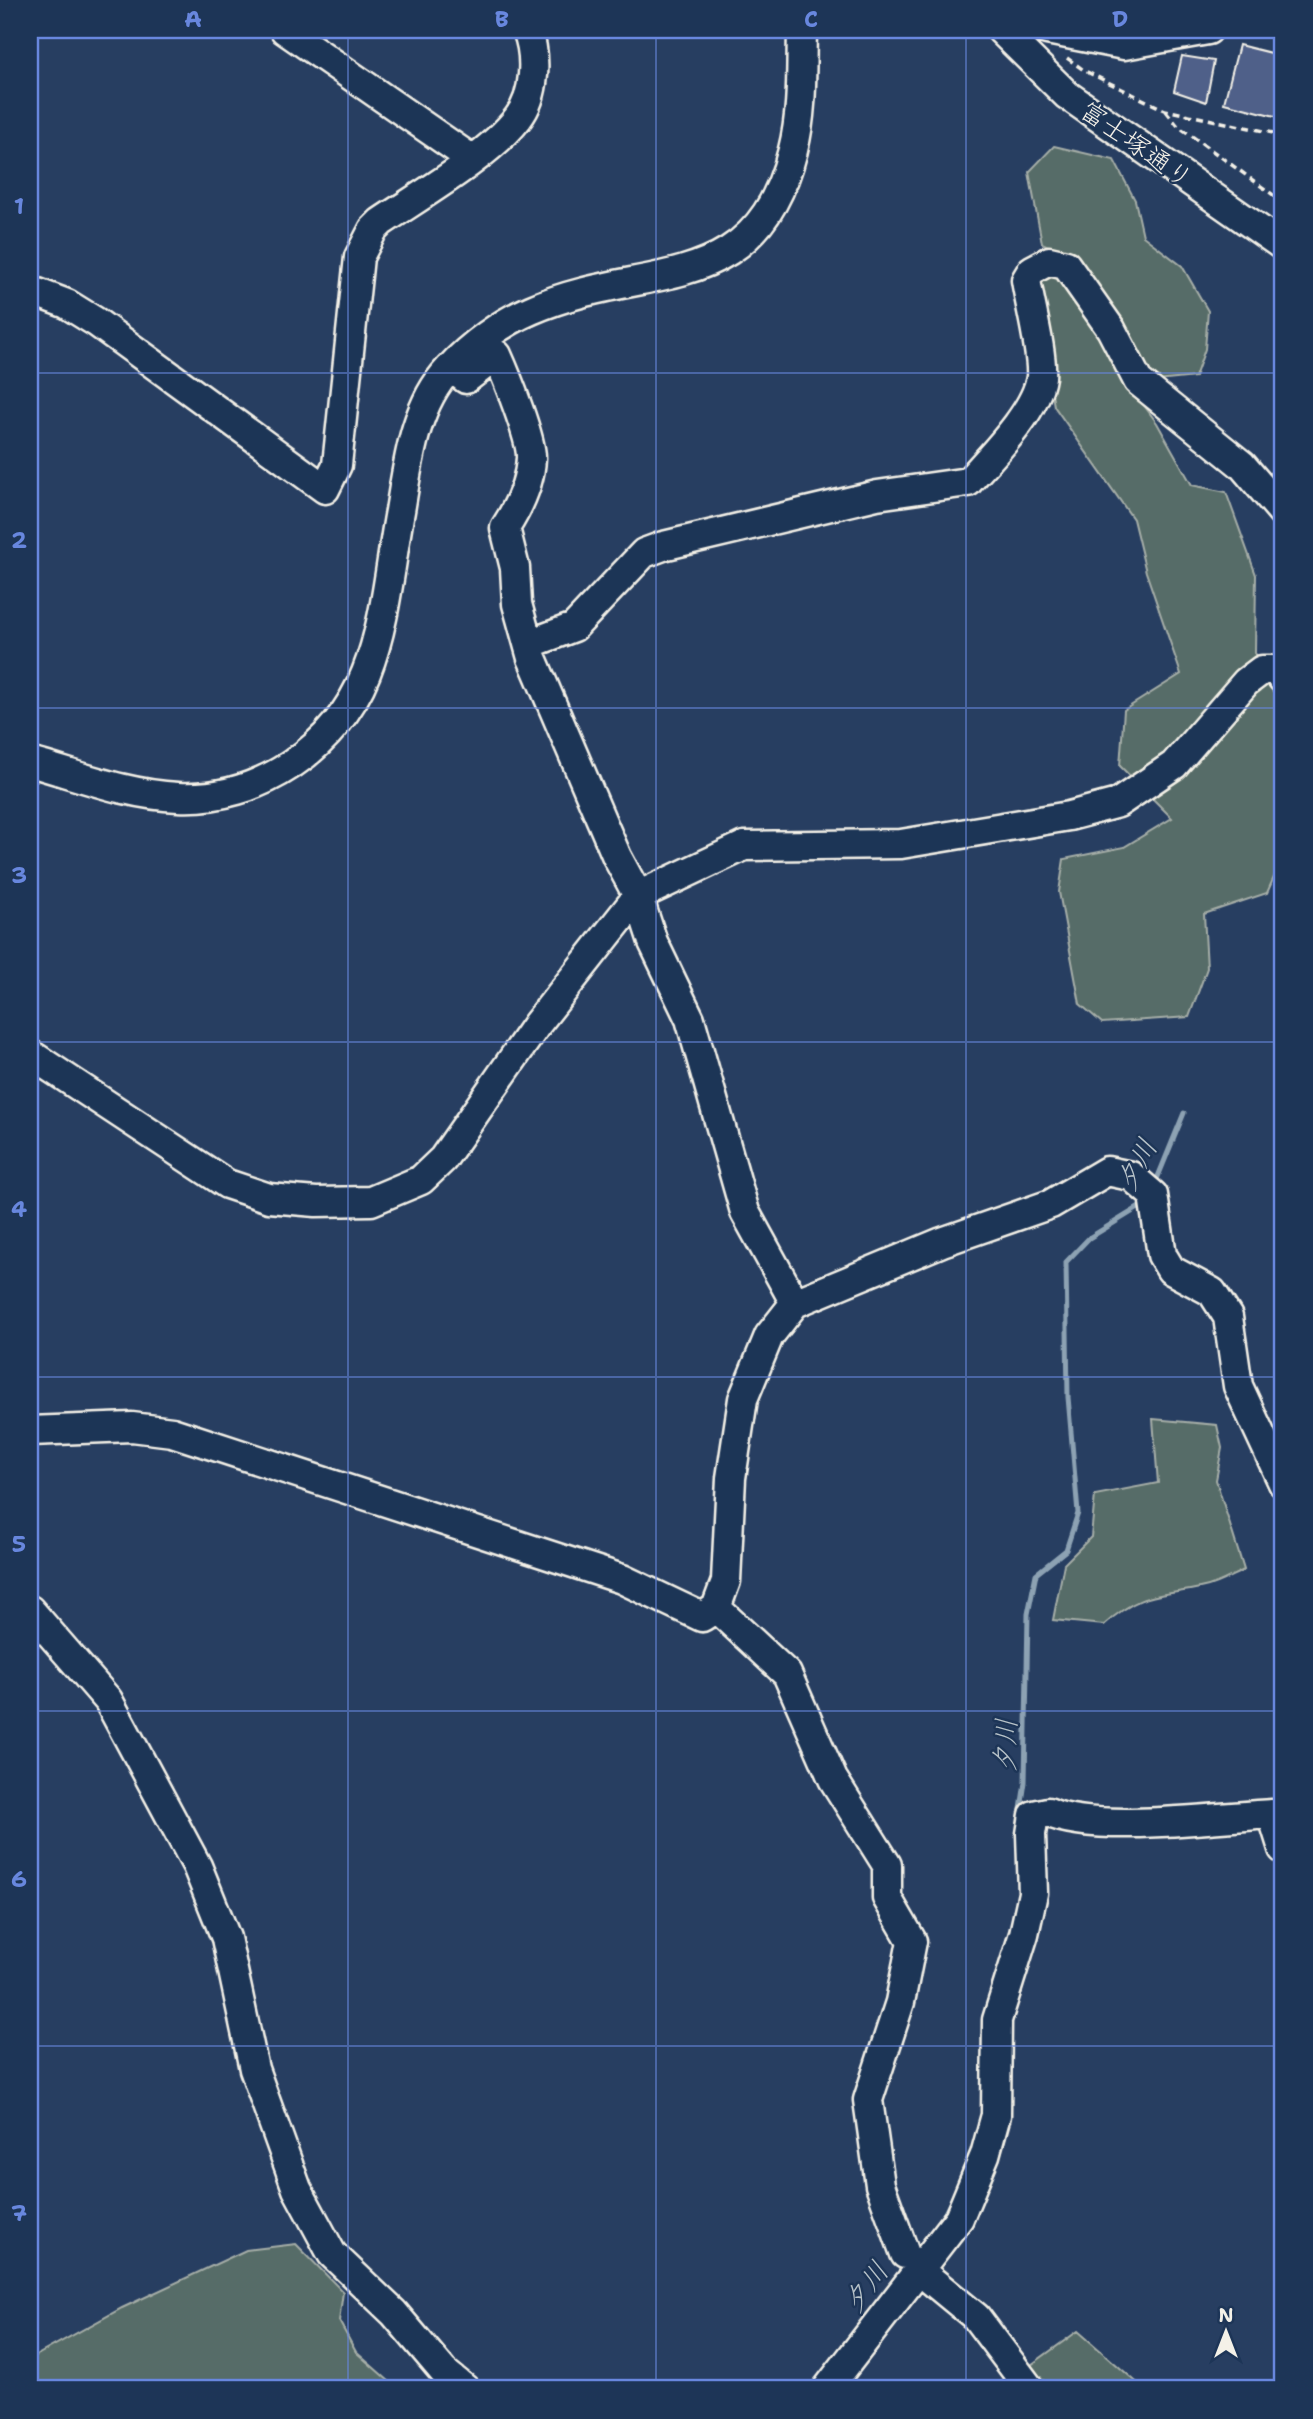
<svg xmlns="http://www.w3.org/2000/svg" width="1313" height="2419" font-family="'Shantell Sans','Klee One',sans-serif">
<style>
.green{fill:#576c67;stroke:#a6aea8;stroke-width:2}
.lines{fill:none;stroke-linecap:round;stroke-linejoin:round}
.stream{stroke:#8da2b3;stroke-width:5}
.building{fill:#506189;stroke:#f4f1e8;stroke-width:2}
.minor-casing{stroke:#f4f1e8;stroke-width:33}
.path{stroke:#f4f1e8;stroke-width:3.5;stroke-dasharray:7 5;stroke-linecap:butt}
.minor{stroke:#1d3557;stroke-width:28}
.grid{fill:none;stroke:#6887de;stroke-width:2;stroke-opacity:0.55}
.labels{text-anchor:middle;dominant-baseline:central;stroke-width:5;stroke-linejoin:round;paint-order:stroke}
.street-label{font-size:26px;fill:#f4f1e8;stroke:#1d3557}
.water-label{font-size:28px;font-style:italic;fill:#b8c3c9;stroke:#1d3557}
.neatline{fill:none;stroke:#6887de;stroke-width:2.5}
.grid-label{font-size:23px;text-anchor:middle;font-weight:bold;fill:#6887de}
</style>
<rect width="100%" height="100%" fill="#273e61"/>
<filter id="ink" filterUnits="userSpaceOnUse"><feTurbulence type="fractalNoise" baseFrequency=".0143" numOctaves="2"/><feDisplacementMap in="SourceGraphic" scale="14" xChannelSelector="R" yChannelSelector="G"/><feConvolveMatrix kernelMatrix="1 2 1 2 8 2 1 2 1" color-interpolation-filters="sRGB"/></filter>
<g filter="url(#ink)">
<path class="green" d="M1054 146 1114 160 1135 200 1143 236 1182 266 1208 311 1205 349 1195 377 1157 381 1142 375 1069 256 1042 243 1029 172Z
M1039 275 1062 279 1084 303 1120 373 1157 423 1192 485 1226 492 1256 575 1255 653 1283 704V857L1267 893 1204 914 1207 968 1189 1017 1102 1023 1080 1004 1059 892 1064 859 1124 847 1172 818 1120 766 1124 710 1181 674 1146 572 1133 519 1054 406 1037 308Z
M1153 1419 1217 1425 1222 1448 1216 1480 1244 1570C1231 1576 1217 1585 1204 1587 1157 1598 1143 1590 1104 1625L1053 1620 1064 1564 1091 1537 1095 1495 1158 1483Z
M296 2244 343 2292 339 2321 356 2352 398 2389H30V2359L122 2308 246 2250Z
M1078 2331 1142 2387V2389H1037L1031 2365Z"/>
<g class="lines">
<path class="stream" d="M1155 1184 1184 1113
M1020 1816 1025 1782 1028 1614 1036 1574 1066 1550 1078 1513 1068 1397 1066 1262 1089 1238 1143 1205
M942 2219 952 2199"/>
</g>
<path class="building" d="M1239 45 1283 56V101L1279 117 1224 103Z
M1182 56 1214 61 1206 102 1174 91Z"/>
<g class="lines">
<g class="minor-casing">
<path id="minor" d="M285 30 473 160
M1001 30 1067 95 1283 246
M1047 30 1124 45 1208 30
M30 290 67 304 96 322 325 489 337 465 359 257 373 230 381 222C421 195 490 155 518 118 536 95 537 55 527 30
M451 367 466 379 497 355C506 375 532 440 531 458 530 482 518 508 505 528L515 568 517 604 532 658 617 857 638 896 653 942 690 1019 745 1212 795 1303
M529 644 574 627 644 553 663 546 877 495 968 482C991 456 1036 412 1041 377 1043 354 1030 305 1026 280L1032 270 1049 261 1066 265 1111 329 1138 381 1242 465 1283 513
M30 762C77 775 128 795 178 797 259 801 336 748 366 673 386 623 390 564 400 511 408 464 414 406 449 369 471 345 501 323 531 310 641 261 755 302 793 150 803 111 801 69 802 30
M30 1054 227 1184 269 1198 316 1202 371 1201 421 1180 443 1159 537 1024 638 896 744 846 901 844 1069 816 1118 803 1174 765 1246 682 1262 670H1276L1283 679
M30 1431 132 1427 172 1432 622 1579 702 1617 716 1608 726 1581 731 1478 743 1399 769 1336 795 1303 942 1242 1051 1204 1107 1171 1131 1176 1153 1195 1162 1255 1171 1270 1212 1292 1228 1317 1238 1386 1283 1483
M716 1608 787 1674 833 1779 887 1865V1898L912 1941 900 2002 868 2100 880 2185 905 2254
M30 1610 108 1700 197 1866 226 1938 254 2069 297 2189 332 2254 394 2313 444 2372 465 2389
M920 2271 976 2317 1030 2389
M827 2389 959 2218 985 2155 996 2115 997 2020 1024 1934 1033 1893 1031 1834 1034 1815 1048 1812C1094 1834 1218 1817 1272 1814L1283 1849"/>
</g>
<path class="path" d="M1067 58 1085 71 1165 110 1283 135
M1166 111 1178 126 1283 202"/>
<use href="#minor" class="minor"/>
</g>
</g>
<path class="grid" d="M348 30V2389M656 30V2389M966 30V2389M30 373H1283M30 708H1283M30 1042H1283M30 1377H1283M30 1711H1283M30 2046H1283"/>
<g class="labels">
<g class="street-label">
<text transform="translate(1137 144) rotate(35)">富士塚通り</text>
</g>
<g class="water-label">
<text transform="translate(1136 1165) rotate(-62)">夕川</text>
<text transform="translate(1005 1746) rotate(-88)">夕川</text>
<text transform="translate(865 2287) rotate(-53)">夕川</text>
</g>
</g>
<rect width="1313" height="2419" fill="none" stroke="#1d3557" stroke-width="77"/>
<g transform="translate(1226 2332)" stroke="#1d3557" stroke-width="5" paint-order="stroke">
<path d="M0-5L12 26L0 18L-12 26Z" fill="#f4f1e8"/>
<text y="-10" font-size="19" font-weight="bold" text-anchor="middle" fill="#f4f1e8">N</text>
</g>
<rect x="38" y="38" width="1236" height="2342" class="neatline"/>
<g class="grid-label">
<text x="193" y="27">A</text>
<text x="502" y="27">B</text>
<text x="811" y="27">C</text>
<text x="1120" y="27">D</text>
<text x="19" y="214">1</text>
<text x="19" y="548">2</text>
<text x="19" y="883">3</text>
<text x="19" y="1217">4</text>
<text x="19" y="1552">5</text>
<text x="19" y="1887">6</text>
<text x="19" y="2221">7</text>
</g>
</svg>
